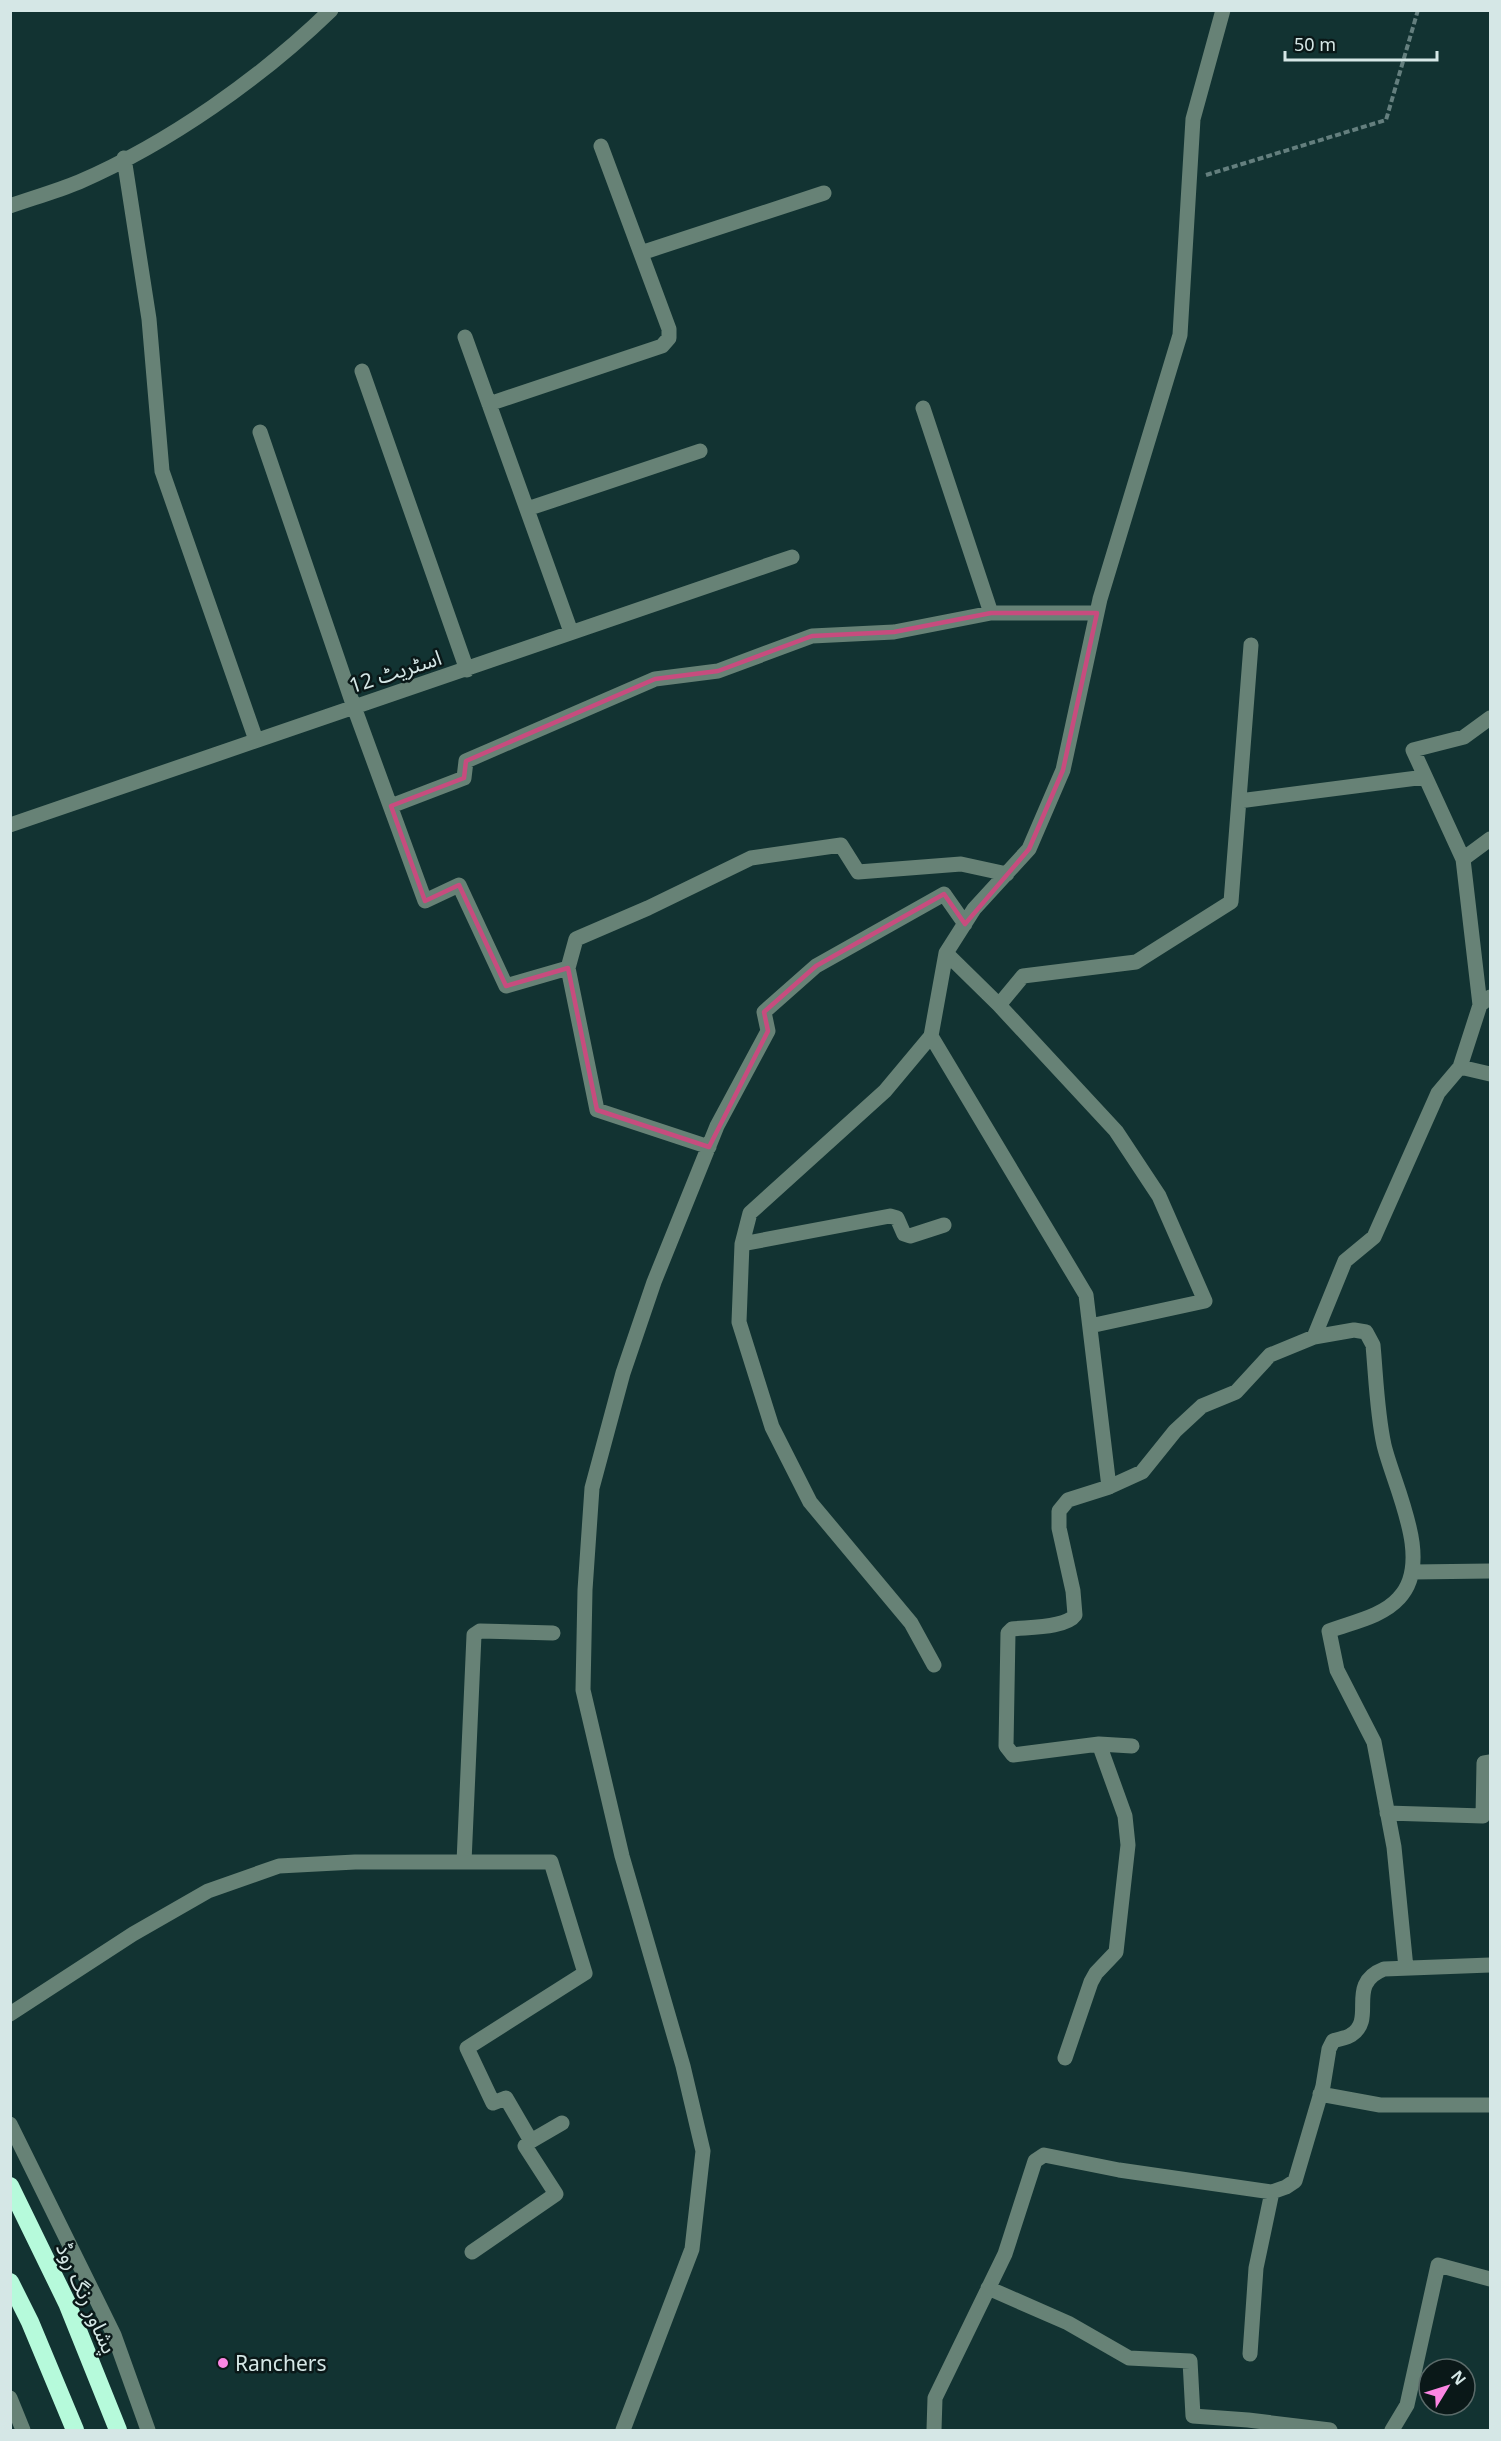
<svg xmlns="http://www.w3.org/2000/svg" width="1501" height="2441" font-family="'Noto Sans','Noto Sans Arabic',sans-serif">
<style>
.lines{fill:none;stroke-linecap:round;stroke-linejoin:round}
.path{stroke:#647f7e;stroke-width:4;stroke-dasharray:6 3;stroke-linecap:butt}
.minor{stroke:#678276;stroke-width:15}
.highway{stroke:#b6fadb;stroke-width:18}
.marked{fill:none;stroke:#c74c7e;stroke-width:4.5;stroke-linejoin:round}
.poi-dot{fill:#fc86e3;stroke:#0a1818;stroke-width:2}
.labels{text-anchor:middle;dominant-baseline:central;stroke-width:5;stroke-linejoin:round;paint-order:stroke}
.street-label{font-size:21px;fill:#d5e7e6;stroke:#0a1818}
.poi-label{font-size:21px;fill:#d5e7e6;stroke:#0a1818;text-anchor:start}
</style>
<rect width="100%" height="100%" fill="#123332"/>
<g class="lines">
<path class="path" d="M1206 175 1386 120 1418 10"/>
<path class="minor" d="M124 158 149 319 162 471 256 740
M10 206C33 198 57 191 79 182 169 143 261 78 331 10
M641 253 824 193
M465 337 571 632
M362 371 467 670
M489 404 662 346 669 338V329L601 146
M923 408 991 613
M260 432 354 707 425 901 459 885 506 986 568 968 597 1110 709 1147
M527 509 700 451
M1239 801 1425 777
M391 806 464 778 466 761 655 679 718 671 812 636 894 632 991 613H1097
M10 825 792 557
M1463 859 1413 750 1464 737 1490 718
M946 953 999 1005 1023 976 1136 962 1231 902 1251 645
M568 968 576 939 648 908 751 858 841 845 858 872 961 864 1007 874
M999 1005 1116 1131 1159 1196 1205 1301 1090 1326
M1480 1005 1463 859 1490 839
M931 1036 1086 1295 1109 1487
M1460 1067 1490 1074
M742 1244 890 1216 897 1218 904 1234 910 1236 944 1225
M1314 1337 1345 1261 1374 1237 1438 1093 1460 1067 1480 1005 1490 997
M1413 1572 1490 1571
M934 1665 911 1623 810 1502 772 1427 739 1322 742 1244 750 1213 885 1091 931 1036 946 953 974 909 1029 849 1063 770 1100 599 1180 335 1193 119 1223 10
M1132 1746 1099 1744 1013 1755 1006 1746 1008 1633 1012 1629C1028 1627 1066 1628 1075 1615L1073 1591 1059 1528V1511L1068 1500 1109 1487 1142 1472 1175 1431 1202 1406 1236 1392 1270 1355 1314 1337 1354 1330 1366 1332 1373 1345C1376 1378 1377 1413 1384 1445 1394 1487 1434 1561 1399 1598 1382 1617 1352 1622 1329 1631L1337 1670 1374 1742 1394 1847 1406 1968
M1387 1813 1483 1816 1484 1763 1490 1762
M464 1862 474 1635 480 1631 553 1633
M10 2014 133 1934 208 1891 279 1866 355 1862H551L585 1973 467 2048 493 2103 506 2098 531 2141 562 2123
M1065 2058 1091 1982 1096 1973 1116 1952 1128 1845 1125 1816 1099 1744
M1320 2094 1380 2105H1490
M10 2124 114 2335 148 2430
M472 2252 556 2194 525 2146 531 2141
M988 2288 1068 2323 1129 2358 1190 2361 1193 2416 1248 2420 1330 2430
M1250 2354 1256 2268 1272 2192
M10 2398 23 2430
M623 2430 692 2249 703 2151 683 2066 622 1856 583 1690 585 1590 592 1488 623 1373 654 1282 717 1126 768 1031 764 1012 816 966 944 894 965 924
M934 2430 935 2398 1005 2254 1035 2161 1044 2155 1119 2170 1272 2192 1286 2187 1295 2181 1323 2086 1329 2049 1333 2041C1338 2039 1347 2038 1351 2035 1377 2019 1345 1984 1384 1969L1490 1965
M1392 2430 1407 2405 1438 2265 1490 2279"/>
<path class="highway" d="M10 2186 67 2303 118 2430
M10 2282 30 2322 75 2430"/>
</g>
<path class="marked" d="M991 613H1097L1063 770 1029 849 965 924 944 894 816 966 764 1012 768 1031 709 1147 597 1110 568 968 506 986 459 885 425 901 391 806 464 778 466 761 655 679 718 671 812 636 894 632Z"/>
<circle class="poi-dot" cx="223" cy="2363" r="6"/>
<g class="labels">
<g class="street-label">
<text transform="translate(395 671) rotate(-18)">اسٹریٹ 12</text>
<text transform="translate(87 2298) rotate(66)">پشاور رنگ روڈ</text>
</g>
<g class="poi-label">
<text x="235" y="2363">Ranchers</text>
</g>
</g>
<rect width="1501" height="2441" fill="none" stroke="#d5e7e6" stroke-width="24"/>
<g transform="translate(1447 2387) rotate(52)"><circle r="28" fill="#0a1818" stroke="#5b6b6a" stroke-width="1.5"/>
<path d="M0-4.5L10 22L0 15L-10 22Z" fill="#fc86e3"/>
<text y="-9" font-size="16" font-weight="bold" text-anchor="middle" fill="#d5e7e6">N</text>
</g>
<path d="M1285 51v9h152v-9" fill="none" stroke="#d5e7e6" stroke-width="3"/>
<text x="1294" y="51" font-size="18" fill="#d5e7e6" stroke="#0a1818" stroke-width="4.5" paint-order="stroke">50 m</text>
</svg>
